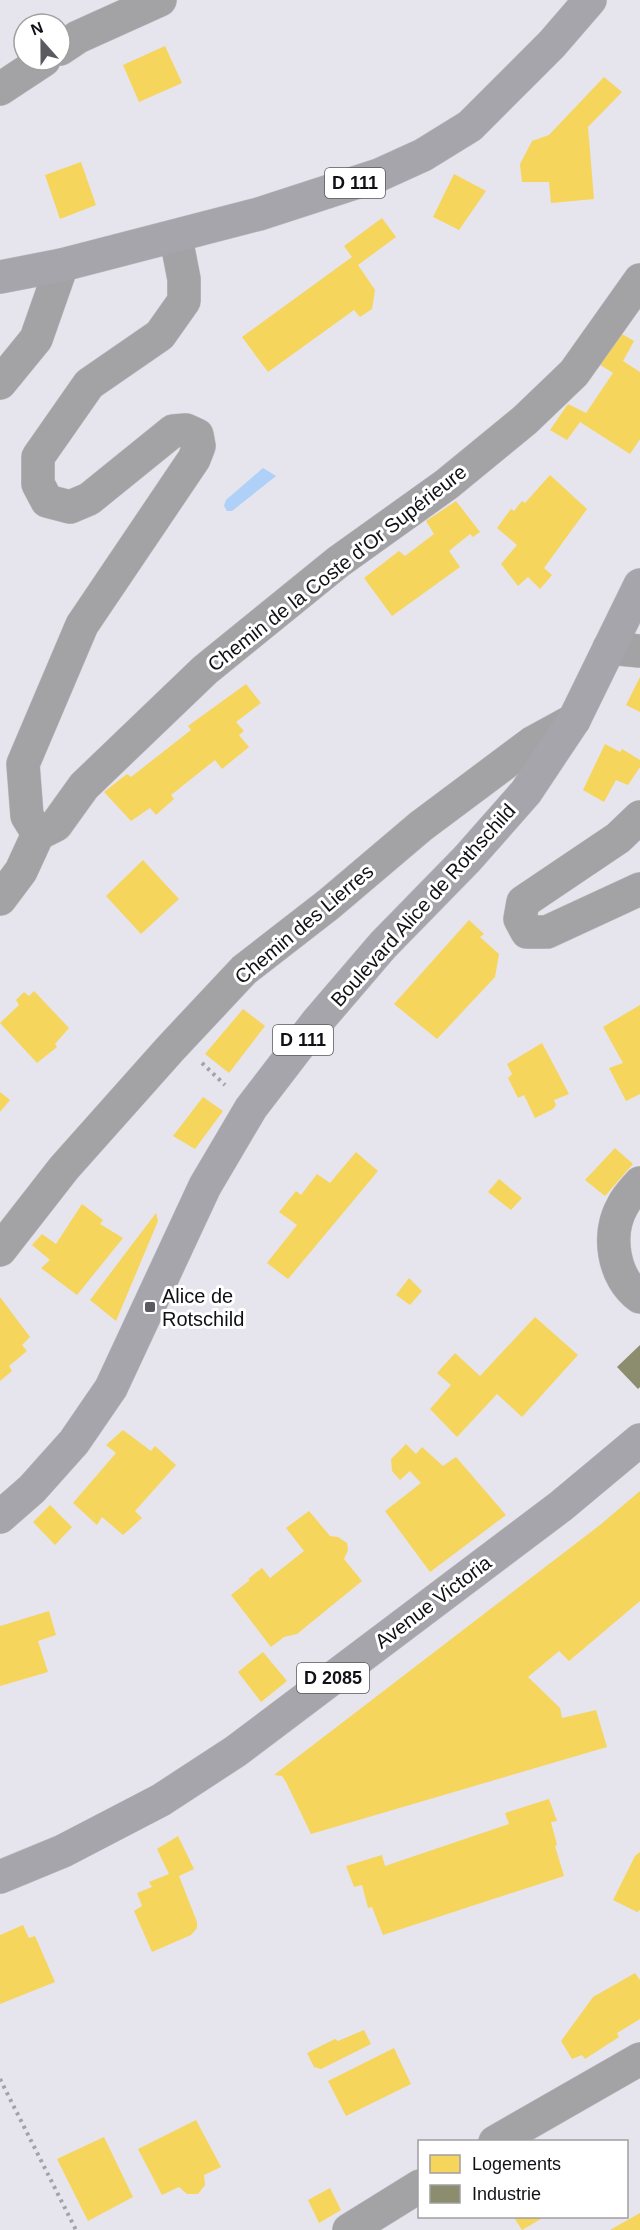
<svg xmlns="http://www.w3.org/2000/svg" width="640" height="2230" font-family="Helvetica,sans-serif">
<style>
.water{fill:#afd0f7}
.homes{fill:#f6d55c}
.industry{fill:#8c8c6e}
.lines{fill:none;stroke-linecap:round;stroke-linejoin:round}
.minor-casing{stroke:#c1bfc5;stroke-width:34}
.tertiary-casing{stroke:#c1bfc5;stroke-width:34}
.primary-casing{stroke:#c1bfc5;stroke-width:34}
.path{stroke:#a3a3a6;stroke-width:4;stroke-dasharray:3 4.5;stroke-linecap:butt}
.minor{stroke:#a3a3a6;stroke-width:33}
.tertiary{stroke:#a3a3a6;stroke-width:33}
.primary{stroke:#a6a5ab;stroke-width:33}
.poi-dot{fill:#5c5a61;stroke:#fff;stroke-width:2}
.labels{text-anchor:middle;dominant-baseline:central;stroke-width:6;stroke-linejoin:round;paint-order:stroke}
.shield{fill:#fff;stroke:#59585b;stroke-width:1.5}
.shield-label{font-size:18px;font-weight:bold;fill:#121015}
.street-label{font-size:20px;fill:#121015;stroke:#fff}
.poi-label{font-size:20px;fill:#121015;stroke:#fff;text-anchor:start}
</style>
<rect width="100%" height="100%" fill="#e6e4ed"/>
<path class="water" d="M263 468 276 476 232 511H227L224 506 226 500Z"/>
<path class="homes" d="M165 46 182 83 139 102 123 65Z
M604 77 622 92 588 127 594 199 551 203 549 182H522L520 164 532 141 549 135Z
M81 162 96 205 60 219 45 175Z
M454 174 486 191 459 230 433 217Z
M382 218 396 237 358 265 375 290 372 309 360 317 354 310 268 372 242 337 352 257 344 246Z
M615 330 634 341 623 361 640 372V439L630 454 580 422 567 440 550 430 568 404 586 413 613 373 594 361Z
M550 475 587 509 544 568 552 575 540 589 528 577 518 586 501 564 517 545 497 528 511 509 514 511 522 501 525 503Z
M456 501 480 532 473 537 470 534 449 551 460 567 392 616 364 578 399 551 405 556 434 534 426 521Z
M640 677V712L626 705Z
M246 684 261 703 236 722 244 731 239 735 249 747 222 769 215 760 171 795 174 799 156 815 150 808 131 821 104 792 127 774 131 777 191 730 188 726Z
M605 744 620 752 622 749 640 760V767L628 785 616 780 604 802 583 790Z
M143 860 179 899 141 934 106 896Z
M469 920 484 934 480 937 499 954 495 977 437 1039 394 1004Z
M34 991 69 1028 55 1044 57 1047 37 1063 0 1023 19 1005 16 1000 24 992 29 996Z
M640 1005V1094L626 1101 609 1068 623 1063 603 1027Z
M243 1009 265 1026 229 1073 205 1054Z
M542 1043 569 1094 554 1100 556 1105 553 1109 535 1118 524 1095 518 1098 508 1078 512 1074 507 1064Z
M0 1092 10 1100 0 1112Z
M203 1097 223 1111 195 1149 173 1136Z
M615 1148 633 1164 605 1196 585 1180Z
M356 1152 378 1171 288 1279 267 1263 297 1225 279 1212 296 1191 301 1195 317 1174 330 1183Z
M499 1179 522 1198 511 1210 488 1192Z
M82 1204 103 1220 100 1224 123 1238 77 1295 41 1268 50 1260 32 1245 42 1234 56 1244Z
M156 1213 158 1221 116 1321 90 1300Z
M409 1278 422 1291 410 1305 396 1295Z
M0 1297 30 1337 22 1345 27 1351 9 1366 12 1371 0 1381Z
M535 1317 578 1355 522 1417 497 1394 457 1437 430 1409 451 1385 437 1373 455 1353 480 1376Z
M123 1430 151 1451 155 1446 176 1465 135 1511 142 1518 123 1535 102 1517 97 1525 73 1503 116 1453 106 1445Z
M406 1444 416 1454 422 1447 443 1466 456 1457 506 1515 430 1572 385 1511 421 1483 410 1471 400 1480 392 1471 391 1459Z
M640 1491V1601L569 1661 559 1651 528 1677 560 1708 562 1718 596 1710 607 1747 311 1834 286 1782 282 1776 274 1775 600 1525Z
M50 1505 72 1527 55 1545 33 1522Z
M309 1511 330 1536 338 1537 347 1543 348 1550 344 1559 362 1581 297 1634 284 1637 271 1647 231 1595 250 1580 248 1579 262 1568 270 1578 304 1551 286 1528Z
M49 1611 56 1635 38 1641 48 1672 0 1686V1626Z
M263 1652 287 1681 261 1702 238 1672Z
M549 1799 557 1821 551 1822 557 1845 555 1846 564 1876 383 1935 372 1907 368 1908 362 1885 354 1887 346 1866 382 1855 385 1866 509 1824 505 1813Z
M178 1836 194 1869 179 1876 197 1922V1928L191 1935 152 1952 134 1911 142 1906 137 1893 152 1887 149 1882 169 1874 157 1849Z
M640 1852V1910L637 1912 613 1900 635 1856Z
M23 1925 29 1938 35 1936 55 1982 0 2004V1935Z
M635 1973 640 1980V2019L617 2033 619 2037 585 2059 582 2055 572 2059 561 2041 593 1997Z
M364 2030 371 2044 321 2069 314 2067 307 2053 335 2039 338 2041Z
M394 2048 411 2084 346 2116 328 2081Z
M196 2120 221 2167 204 2175 205 2185 198 2194H187L179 2187 162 2195 138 2149Z
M104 2137 133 2197 88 2221 57 2159Z
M330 2188 341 2210 319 2223 308 2200Z
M640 2213V2230H610Z
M513 2216H546L522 2230Z"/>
<path class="industry" d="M640 1345V1387L638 1389 617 1367Z"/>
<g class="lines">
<g class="minor-casing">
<path id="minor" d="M60 49 78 37 160 0
M0 89 44 60
M176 238 184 279V301L160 335 89 384 38 457V484L47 501 70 507 89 499 173 431 186 430 197 435 199 446 194 459 82 625 23 764 27 816 38 834 56 825 84 786 205 670 338 562 447 484 525 420 574 373 640 280
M0 383 36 339 62 265
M609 648 640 651
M640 817 618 838 523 902 520 919 527 932H547L640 889
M0 899 21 871 38 834
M640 1183C634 1190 627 1197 623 1205 606 1234 613 1278 640 1297
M0 1250 64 1168 170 1049 244 970 329 904 421 826 532 743 574 720"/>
</g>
<g class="tertiary-casing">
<path id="tertiary" d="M495 2142 640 2059
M349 2230 420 2186"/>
</g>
<g class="primary-casing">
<path id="primary" d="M0 277 62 265 259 214 379 175 423 155 470 126 552 44 590 0
M0 1517 32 1489 74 1442 111 1388 205 1186 251 1108 317 1022 383 945 467 859 526 792 574 720 640 585
M0 1877 63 1851 161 1800 236 1751 561 1506 640 1440"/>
</g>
<path class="path" d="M202 1063 225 1085
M0 2079 76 2230"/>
<use href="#minor" class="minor"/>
<use href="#tertiary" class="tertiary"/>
<use href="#primary" class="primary"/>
</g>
<rect class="poi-dot" x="144" y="1301" width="12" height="12" rx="3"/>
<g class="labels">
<g class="shield">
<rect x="325" y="168" width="60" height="30" rx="4.5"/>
<rect x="273" y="1025" width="60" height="30" rx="4.5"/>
<rect x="297" y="1663" width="72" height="30" rx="4.5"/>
</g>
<g class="shield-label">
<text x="355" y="183">D 111</text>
<text x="303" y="1040">D 111</text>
<text x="333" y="1678">D 2085</text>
</g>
<g class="street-label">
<text transform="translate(337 568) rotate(-38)">Chemin de la Coste d'Or Supérieure</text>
<text transform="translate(423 905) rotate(-48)">Boulevard Alice de Rothschild</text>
<text transform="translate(304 924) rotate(-40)">Chemin des Lierres</text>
<text transform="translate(433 1602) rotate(-37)">Avenue Victoria</text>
</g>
<g class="poi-label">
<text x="162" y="1296">Alice de<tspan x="162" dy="23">Rotschild</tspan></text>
</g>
</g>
<rect x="418" y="2140" width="210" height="78" fill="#ffffff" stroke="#a09fa1" stroke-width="1.5"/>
<rect x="430" y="2155" width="30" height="18" fill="#f6d55c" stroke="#a09fa1" stroke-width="1.5"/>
<text x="472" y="2170" font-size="18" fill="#121015">Logements</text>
<rect x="430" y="2185" width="30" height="18" fill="#8c8c6e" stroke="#a09fa1" stroke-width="1.5"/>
<text x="472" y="2200" font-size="18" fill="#121015">Industrie</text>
<g transform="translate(42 42) rotate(339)"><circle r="28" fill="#ffffff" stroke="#a09fa1" stroke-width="1.5"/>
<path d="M0-4.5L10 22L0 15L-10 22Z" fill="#5c5a61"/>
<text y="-9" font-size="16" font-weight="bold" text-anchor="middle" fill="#121015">N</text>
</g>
</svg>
